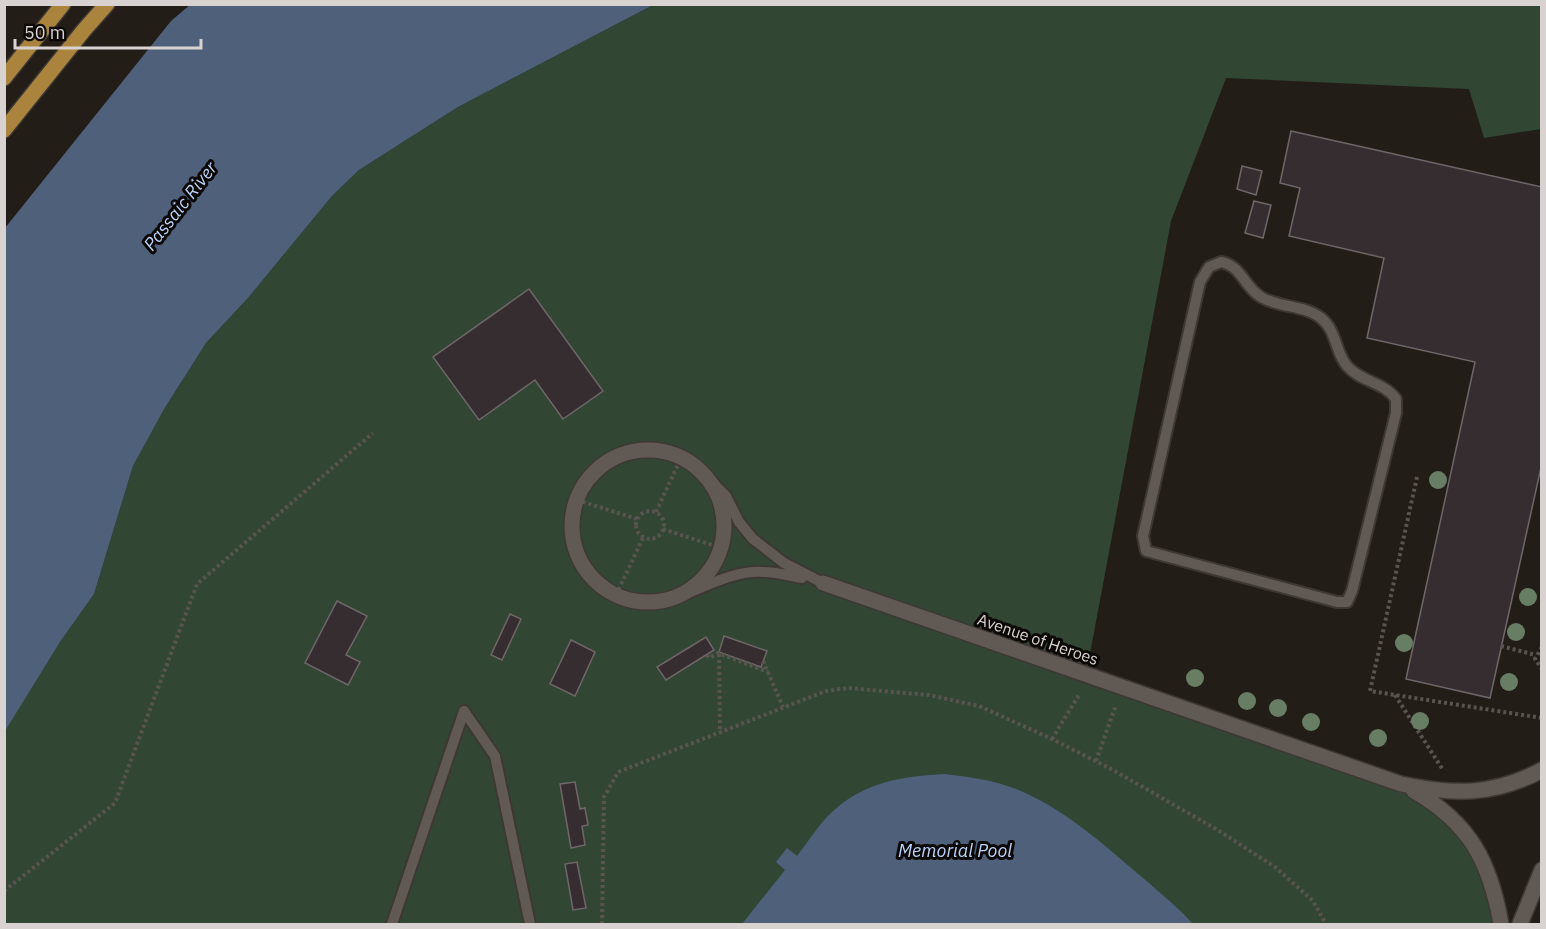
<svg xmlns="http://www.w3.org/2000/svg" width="1546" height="929" font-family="'IBM Plex Sans',sans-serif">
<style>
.green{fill:#314733}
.water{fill:#4f607a}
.building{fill:#352d30;stroke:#6f666a;stroke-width:1.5}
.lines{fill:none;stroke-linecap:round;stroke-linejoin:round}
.service-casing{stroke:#3e3835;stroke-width:14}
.minor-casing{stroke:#3e3835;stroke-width:18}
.primary-casing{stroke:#3e3835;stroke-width:18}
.path{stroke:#59544f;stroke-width:4;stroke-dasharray:3 3;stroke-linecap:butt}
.service{stroke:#615a54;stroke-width:10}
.minor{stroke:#615a54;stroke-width:15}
.primary{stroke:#aa843c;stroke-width:15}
.tree{fill:#687e64}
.labels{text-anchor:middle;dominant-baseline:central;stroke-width:6;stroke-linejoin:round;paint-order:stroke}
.street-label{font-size:16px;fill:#d8d3d0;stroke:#0b0806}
.water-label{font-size:18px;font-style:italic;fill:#bad4fc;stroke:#0b0806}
</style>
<rect width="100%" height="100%" fill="#231d18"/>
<path class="green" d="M653 5H1541V129L1484 138 1469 89 1226 78 1171 221 1086 675 1401 784 1472 841 1500 924H5L4 731 60 642 94 594 133 466 160 416 206 343 248 298 332 196 359 170 458 107Z"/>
<path class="water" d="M191 4 653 5 458 107 359 170 332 196 248 298 206 343 163 411 133 466 94 594 60 642 5 731V228L171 21Z
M945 774C969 777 993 780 1016 789 1064 808 1104 845 1143 878 1160 893 1178 907 1193 924H742L785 870 776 862 787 848 797 856C808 842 819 824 832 812 864 782 903 776 945 774Z"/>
<path class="building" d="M1291 131 1542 187V463L1490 698 1406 679 1475 362 1367 338 1384 258 1289 236 1300 188 1280 183Z
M1242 166 1262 171 1256 195 1237 189Z
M1254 201 1271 205 1263 238 1245 233Z
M529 289 603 391 563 419 535 380 479 420 433 357Z
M337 601 367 616 346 655 360 662 348 685 305 663Z
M510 614 521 619 502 660 491 655Z
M724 636 767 651 761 667 719 652Z
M706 637 714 650 666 680 657 667Z
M571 640 595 652 575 696 550 684Z
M575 782 580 809 585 808 588 825 582 826 585 845 571 848 560 784Z
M577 862 586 908 573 910 565 864Z"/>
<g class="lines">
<g class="service-casing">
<path id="service" d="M1221 262C1242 266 1244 287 1261 297 1279 308 1305 305 1321 318 1337 331 1335 352 1347 366 1361 382 1384 382 1396 399V413L1352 591 1347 602H1337L1146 551 1143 536 1200 282 1209 267Z
M702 472 726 496 739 522 753 539 784 563 823 583
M678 597C705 587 734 570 764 572 777 572 790 576 802 578
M392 924 464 711 495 756 530 924"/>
</g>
<g class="minor-casing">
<path id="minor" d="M572 526a76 76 0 1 1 152 0a76 76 0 1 1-152 0Z
M823 583 1401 784C1453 795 1493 796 1542 770
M1414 791C1470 823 1490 862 1501 924
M1520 924 1542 870"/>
</g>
<g class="primary-casing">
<path id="primary" d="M4 78 63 4
M4 130 84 30 107 4"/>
</g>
<path class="path" d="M1417 477 1370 691 1542 718
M577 500 637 519
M636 525a14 14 0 1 1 28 0a14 14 0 1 1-28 0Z
M656 512 681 458
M663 529 721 548
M616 595 643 538
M1501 646 1536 655
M1542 647 1535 659 1542 669
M719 654 720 731
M707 655 709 658 718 653 768 672
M763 661 783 707
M1395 695 1443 770
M1052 739 1080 693
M1096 761 1116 705
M4 891 115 803 197 584 373 433
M602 924 604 797 618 772 826 691 848 688 929 695 979 706 1052 739 1113 770 1216 829 1275 867 1313 901 1326 924"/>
<use href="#service" class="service"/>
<use href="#minor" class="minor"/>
<use href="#primary" class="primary"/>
</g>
<g class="tree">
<circle cx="1438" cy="480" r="9"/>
<circle cx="1528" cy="597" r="9"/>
<circle cx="1516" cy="632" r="9"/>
<circle cx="1404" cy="643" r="9"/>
<circle cx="1195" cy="678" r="9"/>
<circle cx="1509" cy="682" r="9"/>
<circle cx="1247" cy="701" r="9"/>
<circle cx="1278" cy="708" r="9"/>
<circle cx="1420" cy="721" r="9"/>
<circle cx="1311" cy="722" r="9"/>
<circle cx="1378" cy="738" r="9"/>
</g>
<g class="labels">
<g class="street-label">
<text transform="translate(1038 639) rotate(19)">Avenue of Heroes</text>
</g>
<g class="water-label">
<text transform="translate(180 206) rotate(-52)">Passaic River</text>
<text x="955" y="850">Memorial Pool</text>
</g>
</g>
<rect width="1546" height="929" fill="none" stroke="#d8d3d0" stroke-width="12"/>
<path d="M15 39v9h186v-9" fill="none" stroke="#d8d3d0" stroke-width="3"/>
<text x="24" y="39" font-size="18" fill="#d8d3d0" stroke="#0b0806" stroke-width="4.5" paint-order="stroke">50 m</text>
</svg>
